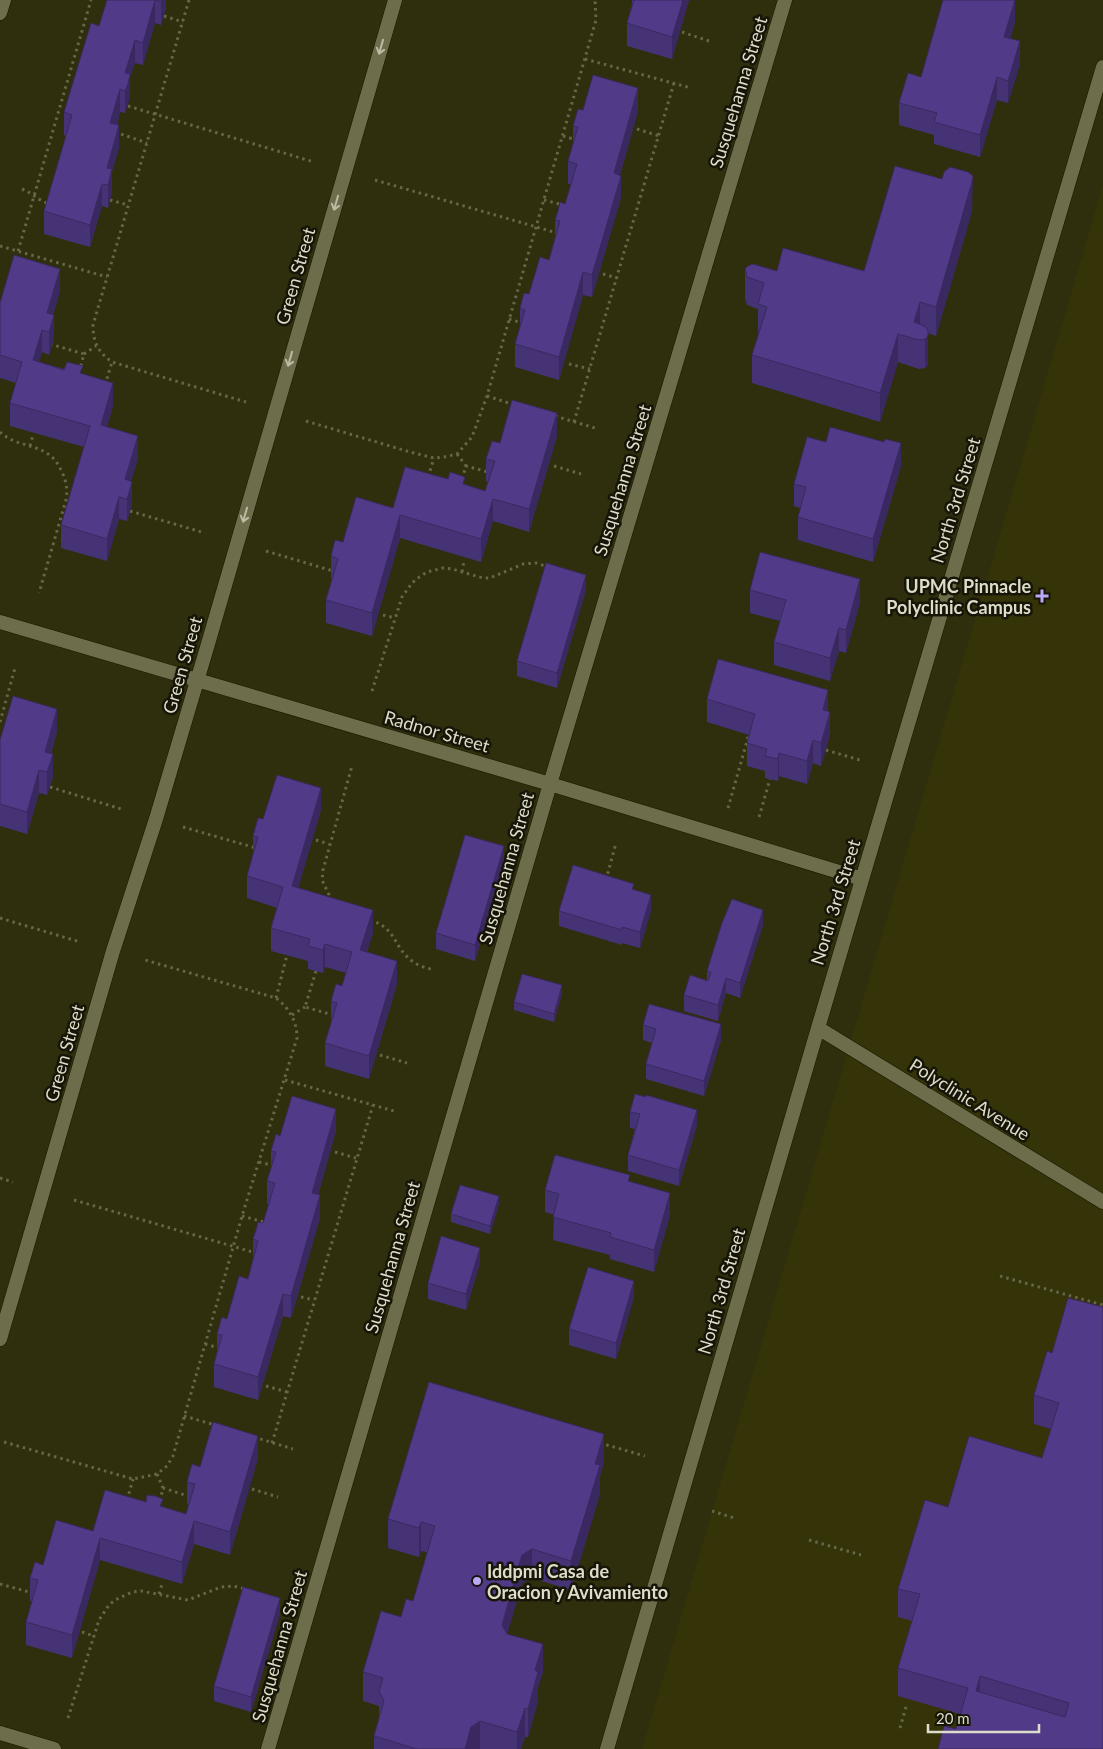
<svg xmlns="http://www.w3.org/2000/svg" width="1103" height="1749" font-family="Lato,sans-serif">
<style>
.built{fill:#353308}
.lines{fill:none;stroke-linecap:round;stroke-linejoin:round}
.minor-casing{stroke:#181600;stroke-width:15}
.path{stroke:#666649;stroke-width:3;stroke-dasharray:2.5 4;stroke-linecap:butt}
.minor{stroke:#6e6d4b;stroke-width:14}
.wall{fill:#463376}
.shaded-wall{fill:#392960}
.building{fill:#513b89;stroke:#392960;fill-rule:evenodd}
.oneway{stroke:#bcbba4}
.poi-dot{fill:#baaaf6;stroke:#161508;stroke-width:2}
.labels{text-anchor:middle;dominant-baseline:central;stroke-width:5;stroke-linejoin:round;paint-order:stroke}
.street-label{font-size:18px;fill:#ddddca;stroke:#161508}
.poi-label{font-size:18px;font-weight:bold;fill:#ddddca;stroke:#161508;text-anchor:end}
</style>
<rect width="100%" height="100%" fill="#2f2e0d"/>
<path class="built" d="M1103 185V1749H642L836 1091Z"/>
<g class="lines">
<g class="minor-casing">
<path id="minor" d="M0 13 4 0
M0 622 550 784 862 879
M818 1028 1103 1202
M0 1339 113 951 156 819 208 644 395 0
M0 1733 54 1749
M268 1749 550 784 785 0
M607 1749 818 1028 1103 67"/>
</g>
<path class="path" d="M189 0 93 325C93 342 98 352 112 362L246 402
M164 16 183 22
M682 32 709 41
M585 59 691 88
M128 106 314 162
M637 129 659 136
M115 132 147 143
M563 136 577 140
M375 180 557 233
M22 189C32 193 38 200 49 204
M110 200 128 205
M544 200 563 205
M0 246 107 277
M18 251 91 0
M603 274 617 278
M509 319 522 323
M50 344 84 354 80 369
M84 354 96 346
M569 364 590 369
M105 385 112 362
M487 396 515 405
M555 416 595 428
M306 421 410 452 434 458 444 457 457 454 472 437 487 396 596 20 595 0
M574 422 674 83
M0 432C19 450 48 441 61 470 66 480 68 489 66 500L39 593
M30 446 33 435
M457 454 466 466
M554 466 581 474
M428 477 434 458
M462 479 466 466 488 472
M130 511 205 533
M266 551 333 571
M462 572 464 561
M383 615 395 618
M372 691 402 597 412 583 418 578 427 572 443 568 452 569 483 578H490L523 564 536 563 548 567
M0 722 15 668
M826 750 863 761
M50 787 121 809
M728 808 749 734
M759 817 770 779
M183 827 256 848
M316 840 329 844
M606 880 616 843
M332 901 322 880 323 870 352 766
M0 918 80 942
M370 920C397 928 393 947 412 961 418 966 427 968 434 970
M316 971 305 1007 333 1015
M276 998 287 955
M292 1015 305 1007
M380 1055 407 1063
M285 1080 394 1111
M335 1152 356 1158
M259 1162 275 1166
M0 1178 13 1182
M74 1200 256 1253
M242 1216 267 1223
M1000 1276 1103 1305
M301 1297 314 1300
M205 1344 219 1348
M266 1386 287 1392
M184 1416 215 1425
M254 1437 293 1449
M4 1442 133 1479 157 1474 167 1466 173 1456 242 1216 297 1038C297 1021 289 1008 276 998L145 960
M272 1443 373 1105
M600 1443 645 1456
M157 1474 163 1488
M252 1489 278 1497
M127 1500 133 1479
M160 1501 163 1488 188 1496
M712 1511 734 1518
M809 1540 861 1555
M0 1584 33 1593
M159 1594 162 1584
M82 1632 94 1636
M68 1718 99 1620 109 1605 115 1600 132 1592 141 1591 188 1600 221 1587 233 1586 246 1589
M900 1728 907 1703"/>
<use href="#minor" class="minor"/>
</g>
<path class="wall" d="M107 0H166V8L161 25 155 23 143 65 135 63 130 77V97L125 113 120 112 117 125 119 148 112 171V192L108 208 102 206 90 247 44 234V211L66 136 64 135V112L99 26Z
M632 0H689L672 59 627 46V23L632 4Z
M1015 22 1010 39 1020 64 1008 103 997 100 980 157 934 144V135L899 125V103L921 77Z
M583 110 638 111 620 175 621 198 592 297 583 295 559 380 515 367V344L520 326V308L549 260 555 238V220L565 204 571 184H568V161L573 144V126Z
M942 179 972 211 936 336 928 333V365L925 368 919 369 898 362 880 422 752 383V355L759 333 758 332V309L747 305 745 298V269L777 271H864Z
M60 291 53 315 54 338 52 345 49 355 42 352 39 362 83 374 113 406 107 427 138 458 131 481 132 504 127 521 119 519 107 561 61 548V525L84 447 10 426V403L16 383 0 378V303Z
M557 436 529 532 493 521 481 562 400 538 372 636 326 623V600L332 579H331V556L343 542 393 508 465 484 485 491 488 482 486 481V459L500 443Z
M901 466 873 562 798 540V517L800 508 794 506V484Z
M586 590 557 688 517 676V661Z
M750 590 860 602 846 653 839 651 830 681 774 665V642L780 621 750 613Z
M707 699 828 712 830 735 821 766 813 763 807 784 779 776 778 781 765 778V771L747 766V743L749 735 707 722Z
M57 732 51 754 53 777 47 795 39 793 27 834 0 826V740Z
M321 810 298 888 373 933 367 952 397 984 369 1079 325 1066V1043L331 1024V1001L342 986 346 973 325 967 323 973 308 969V961L271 951V928L277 908 247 898V876L253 854V836L263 819Z
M504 862 475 961 436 949V933Z
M634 890 651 911 640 948 622 943V945L559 926V911Z
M763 925 740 998 726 993 718 1021 684 1011V995L707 980V971Z
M562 993 554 1022 514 1010V1002Z
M643 1025 721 1040 704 1096 646 1079V1064L652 1043 643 1040Z
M630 1112 697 1125 679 1186 628 1171V1155L635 1129 630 1128Z
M336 1131 318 1195 320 1218 291 1318 283 1316 258 1400 214 1387V1364L217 1352V1334L227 1319 248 1279 253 1258V1239L263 1223 269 1204H267V1181L271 1169V1151L280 1136Z
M630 1181 670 1215 654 1272 610 1259V1255L553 1240 554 1215 545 1212V1190Z
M499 1204 490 1234 451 1222V1214Z
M480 1263 466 1310 428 1299V1283Z
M634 1297 616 1359 569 1345V1329Z
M1052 1353 1103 1749 956 1729 960 1714 898 1696V1668L912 1621 898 1617V1589L948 1507 1042 1458 1051 1429 1034 1424V1395Z
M258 1458 230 1555 194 1544 182 1584 100 1560 72 1658 26 1645V1622L32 1601H30V1578L43 1565 93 1531 163 1507 186 1514 189 1505 187 1504V1482L200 1467Z
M604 1462 600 1476V1494L571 1590 532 1578 522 1583 507 1634 543 1672 538 1687V1701L528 1737H525L521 1749H374V1736L379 1720V1706L363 1701V1672L413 1601 427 1552 421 1551 419 1557 388 1548V1519Z
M280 1614 251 1712 214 1701V1686Z"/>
<path class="shaded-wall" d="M155 0V23L143 65V43Z
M160 0H166V8L161 25V2Z
M683 0H689L672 59V37Z
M1015 0V22L1004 59V37Z
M135 40V63L130 77V97L125 113V73Z
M1020 41V64L1008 103V81Z
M997 77V100L980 157V135Z
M638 88V111L614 196V173Z
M120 89V112L110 145V123Z
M119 125V148L112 171V192L108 208V185L107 168Z
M621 176V198L592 297V275Z
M973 176 972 211 936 336V307Z
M102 184V206L90 247V225Z
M60 269V291L48 332 47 313Z
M583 272V295L559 380V357Z
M920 302V330L914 322Z
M54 315V338L49 355V332Z
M42 330V352L33 383V360Z
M928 331V365L925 368V339Z
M898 334V362L880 422V393Z
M113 383V406L101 448V425Z
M557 413V436L529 532V509Z
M138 436V458L126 498 125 479Z
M901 443V466L873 562V539Z
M132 482V504L127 521V499Z
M119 497V519L107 561V539Z
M493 499V521L481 562V539Z
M400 515V538L372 636V613Z
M586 575V590L557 688V673Z
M860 579V602L846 653V630Z
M839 628V651L830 681V658Z
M828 690V713L823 710Z
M57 709V732L45 772V752Z
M830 712V735L821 766V743Z
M813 740V763L807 784V761Z
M779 753V776L778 781V759Z
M53 754V777L47 795V772Z
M39 770V793L27 834V812Z
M321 788V810L292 909V886Z
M504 846V862L475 961V945Z
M651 895V911L640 948V932Z
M373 910V933L360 973V950Z
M763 910V925L740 998V983Z
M325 944V967L323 973V950Z
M397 961V984L369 1079V1056Z
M726 978V993L718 1021V1005Z
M562 985V993L554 1022V1014Z
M721 1024V1040L704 1096V1081Z
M336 1109V1131L312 1215V1193Z
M697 1110V1125L679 1186V1170Z
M670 1193V1215L654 1272V1250Z
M320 1195V1218L291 1318V1296Z
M499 1196V1204L490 1234V1226Z
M480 1248V1263L466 1310V1294Z
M634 1281V1297L616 1359V1343Z
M283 1294V1316L258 1400V1377Z
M604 1434V1462L600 1476V1494L571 1590V1561L595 1464Z
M258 1436V1458L230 1555V1532Z
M194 1521V1544L182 1584V1562Z
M421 1522V1551L419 1557V1528Z
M100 1538V1560L72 1658V1635Z
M532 1549V1578L522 1583 502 1653V1625L522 1555Z
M280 1598V1614L251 1712V1697Z
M543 1644V1672L538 1687V1701L528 1737V1709L535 1670Z
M980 1676V1704L976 1691Z
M525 1708V1737L521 1749H517V1732Z
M480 1721V1749H465L471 1727Z"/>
<path class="building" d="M107 0H162L161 2 155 0 143 43 135 40 125 73 130 74 128 84 125 91 120 89 110 123 119 125 107 168 112 169 108 185 102 184 90 225 44 211 72 115 64 112 91 23 99 26Z
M634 0H683L672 37 627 23Z
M943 0H1015L1004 37 1020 41 1008 81 997 77 980 135 934 122 937 113 899 103 908 73 921 77Z
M593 75 638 88 614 173 621 176 592 275 583 272 559 357 515 344 525 310 520 308 524 293 529 294 540 257 549 260 560 221 555 220 558 211 560 202 565 204 577 164 568 161 578 127 573 126 578 109 583 110Z
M895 166 942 179 944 172 950 167 968 172 973 176 972 182 936 307 920 302 914 322 926 327 928 331V336L925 339 919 340 898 334 880 393 752 355 767 307 758 304 764 283 747 277 745 269 748 266 753 264 777 271 783 248 864 271Z
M14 255 60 269 47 313 54 315 52 322 49 332 42 330 33 360 64 370 67 362 83 366 80 373 113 383 101 425 138 436 125 479 132 482 127 499 119 497 107 539 61 525 90 426 10 403 22 362 0 355V303Z
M512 400 557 413 529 509 493 499 481 539 400 515 372 613 326 600 338 559 331 556 335 540 343 542 356 497 393 508 405 467 448 479 450 472 465 477 463 484 485 491 495 461 486 459 492 441 500 443Z
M830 427 884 442 885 439 901 443 873 539 798 517 806 487 794 484 807 437 826 442Z
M760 552 860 579 846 630 839 628 830 658 774 642 786 600 750 590Z
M546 563 586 575 557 673 517 661Z
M718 659 828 690 823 710 830 712 821 743 813 740 807 761 779 753 778 759 765 756 767 749 747 743 755 714 707 699Z
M13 696 57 709 45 752 53 754 50 764 47 772 39 770 27 812 0 804V740Z
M277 775 321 788 292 886 373 910 360 950 397 961 369 1056 325 1043 337 1003 331 1001 336 984 342 986 352 952 325 944 323 950 308 946 310 939 271 928 283 887 247 876 258 837 253 836 258 818 263 819Z
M465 835 504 846 475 945 436 933Z
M573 865 634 884 632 889 651 895 640 932 622 927V930L559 911Z
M732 899 763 910 740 983 726 978 718 1005 684 995 690 975 708 981 711 972 707 971 722 923Z
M522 974 562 985 554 1014 514 1002Z
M649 1004 721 1024 704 1081 646 1064 656 1029 643 1025Z
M635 1094 646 1097V1095L697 1110 679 1170 628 1155 640 1114 630 1112Z
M292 1096 336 1109 312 1193 320 1195 291 1296 283 1294 258 1377 214 1364 222 1335 217 1334 222 1317 227 1319 239 1276 248 1279 258 1241 253 1239 256 1230 258 1222 263 1223 275 1183 267 1181 276 1152 271 1151 276 1134 280 1136Z
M555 1155 630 1175 628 1181 670 1193 654 1250 610 1237 611 1233 553 1217 559 1194 545 1190Z
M460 1185 499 1196 490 1226 451 1214Z
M441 1236 480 1248 466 1294 428 1283Z
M588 1267 634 1281 616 1343 569 1329Z
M1068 1298 1103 1307V1749H938L944 1726 956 1729 968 1688 898 1668 920 1594 898 1589 925 1500 948 1507 969 1436 1042 1458 1059 1403 1034 1395 1047 1351 1052 1353ZM980 1676 1069 1703 1065 1717 976 1691Z
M429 1382 604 1434 595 1464 600 1465 571 1561 532 1549 522 1555 502 1625 507 1634 543 1644 535 1670 538 1672 528 1709 525 1708 517 1732 480 1721 471 1727 465 1749H417L374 1736 384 1701 379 1691 383 1678 363 1672 381 1611 401 1617 406 1599 413 1601 435 1526 421 1522 419 1528 388 1519Z
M213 1422 258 1436 230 1532 194 1521 182 1562 100 1538 72 1635 26 1622 38 1580 30 1578 35 1562 43 1565 56 1520 93 1531 105 1490 146 1502 147 1495 155 1496 163 1499 160 1506 186 1514 195 1484 187 1482 192 1464 200 1467Z
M243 1587 280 1598 251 1697 214 1686Z"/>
<defs><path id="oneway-shaft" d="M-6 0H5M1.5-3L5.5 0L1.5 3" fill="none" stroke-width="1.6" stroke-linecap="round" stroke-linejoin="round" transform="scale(1.25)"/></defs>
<g class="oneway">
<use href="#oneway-shaft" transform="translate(381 47) rotate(106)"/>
<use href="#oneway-shaft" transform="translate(336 203) rotate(106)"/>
<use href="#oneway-shaft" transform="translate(290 359) rotate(106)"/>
<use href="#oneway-shaft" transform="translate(245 515) rotate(106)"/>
</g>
<g class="poi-dot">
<path d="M1039.5 588.5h5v5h5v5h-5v5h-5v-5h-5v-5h5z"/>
<circle cx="477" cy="1581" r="5"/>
</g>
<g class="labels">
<g class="street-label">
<text transform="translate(738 92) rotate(-73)">Susquehanna Street</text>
<text transform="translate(295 276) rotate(-74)">Green Street</text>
<text transform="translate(622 480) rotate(-73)">Susquehanna Street</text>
<text transform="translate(955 500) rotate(-73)">North 3rd Street</text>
<text transform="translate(182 665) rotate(-74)">Green Street</text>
<text transform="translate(437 731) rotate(16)">Radnor Street</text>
<text transform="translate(506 868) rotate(-74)">Susquehanna Street</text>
<text transform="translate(835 902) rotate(-73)">North 3rd Street</text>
<text transform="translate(64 1053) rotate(-74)">Green Street</text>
<text transform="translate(970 1099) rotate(32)">Polyclinic Avenue</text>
<text transform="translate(392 1257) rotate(-74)">Susquehanna Street</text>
<text transform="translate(721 1291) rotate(-74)">North 3rd Street</text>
<text transform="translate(279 1646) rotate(-74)">Susquehanna Street</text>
</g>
<g class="poi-label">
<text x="1031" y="586">UPMC Pinnacle<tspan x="1031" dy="21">Polyclinic Campus</tspan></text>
<text x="487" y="1571" text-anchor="start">Iddpmi Casa de<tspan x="487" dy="21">Oracion y Avivamiento</tspan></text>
</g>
</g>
<path d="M928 1724v8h111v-8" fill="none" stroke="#ddddca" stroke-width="2.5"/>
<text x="936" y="1724" font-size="15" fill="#ddddca" stroke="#161508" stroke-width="4" paint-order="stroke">20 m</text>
</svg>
